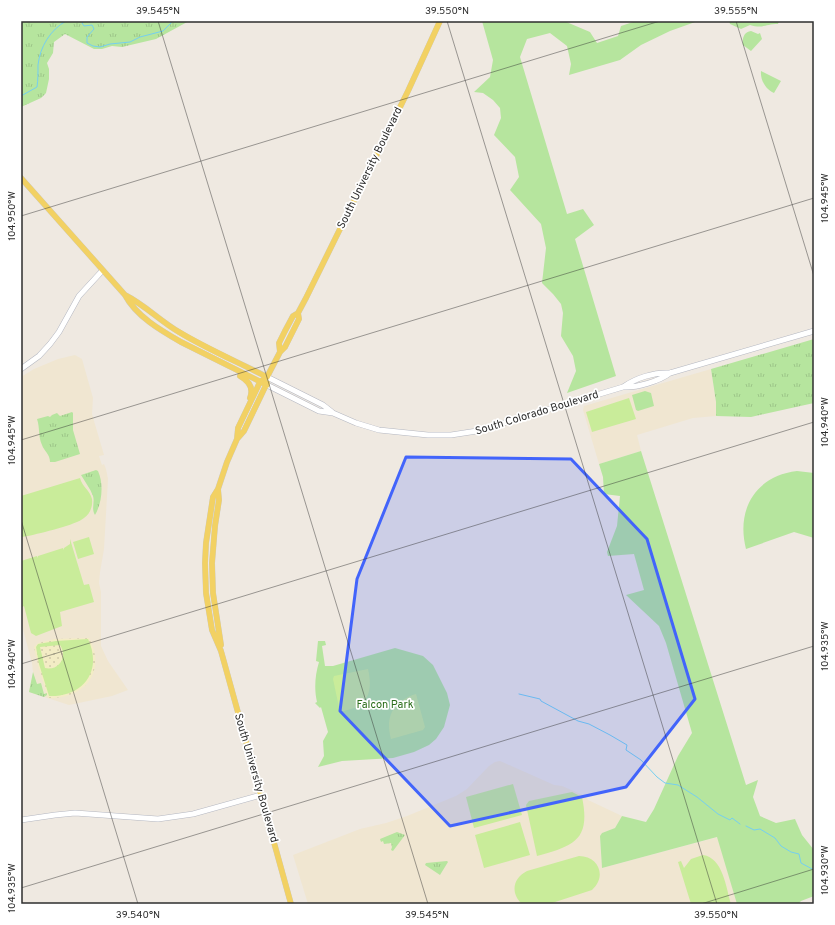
<svg xmlns="http://www.w3.org/2000/svg" width="835" height="925" font-family="Overpass,sans-serif">
<style>
.education{fill:#f0e6d1}
.grass{fill:url(#grass-tufts)}
.sand{fill:url(#sand-dots)}
.park{fill:#b6e59e}
.pitch{fill:#c9ec9a;fill-rule:evenodd}
.lines{fill:none;stroke-linecap:round;stroke-linejoin:round}
.stream{stroke:#75cff0;stroke-width:1}
.secondary-casing{stroke:#b4b7c1;stroke-width:6}
.primary-casing{stroke:#c9c9c9;stroke-width:6}
.secondary{stroke:#fff;stroke-width:5}
.primary{stroke:#f2d163;stroke-width:5.5}
.marked{fill:#4264fb;fill-opacity:0.2;stroke:#4264fb;stroke-width:3;stroke-linejoin:round}
.ticks{fill:none;stroke:#2e2e2e;stroke-width:1;stroke-opacity:0.45}
.labels{text-anchor:middle;dominant-baseline:central;stroke-width:3.5;stroke-linejoin:round;paint-order:stroke}
.street-label{font-size:11px;fill:#2e2e2e;stroke:#fff}
.park-label{font-size:11px;fill:#2c6e1b;stroke:#fff}
.neatline{fill:none;stroke:#2e2e2e;stroke-width:1.5}
.ticks-label{font-size:10px;text-anchor:middle;fill:#2e2e2e}
</style>
<defs>
<pattern id="grass-tufts" width="24" height="20" patternUnits="userSpaceOnUse"><rect width="24" height="20" fill="#b6e59e"/><path d="M3 7l-1-3M5 7V3M7 7l1-3M15 17l-1-3M17 17v-4M19 17l1-3" fill="none" stroke="#9dc588"/></pattern>
<pattern id="sand-dots" width="8" height="8" patternUnits="userSpaceOnUse"><rect width="8" height="8" fill="#f3ecc5"/><path d="M2 2h.1M6 6h.1" fill="none" stroke="#d1cbaa" stroke-width="1.8" stroke-linecap="round"/></pattern>
</defs>
<rect width="100%" height="100%" fill="#efe9e1"/>
<path class="education" d="M75 355 82 359 93 398 92 414 104 455 99 456 102 465 104 464 106 469 108 479 104 549 100 572 99 583 101 592V646L108 661 128 690 112 696 69 705 29 692 33 672 32 663 21 622V377L34 369 58 359Z
M711 369 716 402V416L693 418 637 435 641 451 599 464 583 410 584 406Z
M500 761 554 785 562 786 585 796 588 800 622 816 615 828 602 833 600 836 602 868 718 837 737 904H308L293 855 360 829 386 823 407 816 456 796 467 789 489 766 495 762Z"/>
<path class="grass" d="M21 21H189L156 39 122 47 112 46 102 49H94L65 34 54 42 53 53 47 63 49 69V79L46 93 41 98 21 107Z
M814 339V403L751 417 716 416V402L711 369Z
M72 412 73 413V430L80 454 55 462H50C50 454 44 451 42 445 38 436 40 428 37 419L48 416 50 417 52 415 57 413 60 416Z
M96 470 98 471C104 484 102 503 95 515 91 509 95 502 93 496 90 488 85 482 81 475Z
M33 672 37 684 41 683 44 694 47 693V695L44 697 29 692Z
M397 832 405 835 393 851 391 850 392 847 391 843 384 844 383 841 381 842 380 839Z
M447 861 448 862 440 875 425 865 426 863Z"/>
<path class="sand" d="M89 638C107 672 84 699 48 698L38 665 34 647 38 643 55 639Z"/>
<path class="park" d="M482 21H564L590 32 597 43 618 36 621 26 636 21H698L670 31 641 45 620 60 569 75 571 64 567 46 550 33 527 39 520 57 567 214 583 209 594 225 575 239 616 376 567 393 576 371 573 356 561 336 563 313 561 304 553 294 542 283 546 248 541 224 510 190 519 177 515 157 494 135 501 118 500 108 493 100 483 93 474 92 490 77 493 60Z
M729 21H779L778 24C765 24 763 29 750 25L741 29 730 24Z
M751 31 758 34 760 33 762 39 751 51 743 45C742 38 744 32 751 31Z
M761 71 781 81 774 93C766 90 760 80 761 71Z
M645 391 651 393 654 406 638 411 636 410 632 395Z
M641 451 746 785 758 780 753 797 760 816 776 823 795 819 802 835 814 850V896L801 901 798 904H737L717 837 602 868 600 836 602 833 615 828 622 816 646 822 654 809 678 756 692 733 666 643 659 626 626 595 644 590 634 554 608 556 607 552 617 526 620 496 604 494 603 477 599 464Z
M797 471 814 473V538L794 532 746 549C736 510 755 476 797 471Z
M318 641H325L326 645 322 646 325 666H333L395 648 423 656 433 665 447 693 450 705 444 727 436 739 429 745 414 752 393 758 342 761 318 767 324 756 323 741 328 732 321 707 320 708 315 703 317 702C314 689 315 675 319 662L316 661Z"/>
<path class="pitch" d="M629 398 636 419 592 432 586 412Z
M80 478C82 487 90 490 92 499 93 506 90 514 84 518 76 525 41 533 28 536L21 537V496Z
M89 537 94 554 78 559 73 542Z
M70 539 84 585 89 584 94 602 60 612 62 626 36 636 31 633 24 606 21 608V561L37 556 38 558V556L63 548 64 550V548L70 544Z
M88 639C103 671 83 697 49 696L39 664 36 647 38 644 56 641ZM60 645C68 657 59 671 45 668L40 647Z
M368 669C371 682 372 698 358 706 353 709 346 710 340 712L333 679 334 676Z
M416 694 425 727 423 730 391 739C385 717 393 701 416 694Z
M513 784 522 815 474 828 466 797Z
M572 792 582 797C591 840 574 846 537 856L526 805 529 801Z
M520 822 530 855 484 868 475 835Z
M703 855C723 858 726 887 731 904H691L678 862 681 861 684 868 691 859Z
M579 856C599 856 607 877 592 890L549 904H522C510 893 513 878 527 871Z"/>
<g class="lines">
<path class="stream" d="M83 21 82 23 84 26 92 25 94 29 87 37V43L93 46 100 47 110 44 130 42 140 37 163 31 173 21
M21 96 37 87C38 80 38 73 38 65 40 47 50 30 66 21
M519 694 540 699 541 701 578 721 589 724 610 735 627 745 626 750 641 760 657 777 665 783 678 785 697 797 718 814 730 820 732 818 740 824
M746 826 754 830 760 829 775 838 781 846 791 852 799 854 801 863 814 870"/>
<g class="secondary-casing">
<path id="secondary" d="M21 369 39 356 50 344 59 332 79 296 102 271
M267 377 323 405 332 412
M267 385 319 411 333 413 356 423 379 430 428 435H451L477 431 623 387C636 378 654 372 670 373L814 331
M623 387C636 388 660 381 670 373
M21 820 55 815 75 813 158 819 193 814 261 795"/>
</g>
<g class="primary-casing">
<path id="primary" d="M21 178 125 295C136 316 160 330 181 342L267 385
M125 295C145 305 160 321 179 332 207 349 238 362 267 377
M280 352 279 343 285 331 293 316 298 313 306 298 408 91 440 21
M240 376C249 381 254 388 250 398
M237 439 244 431 267 383
M218 489 219 500 215 526 212 563 213 593 221 645
M291 904 221 651 212 630 206 593 205 563 206 543 213 497 218 489 227 462 237 439 238 428 260 382 267 377 280 352 285 347 299 319 298 313"/>
</g>
<use href="#secondary" class="secondary"/>
<use href="#primary" class="primary"/>
</g>
<path class="marked" d="M406 457 571 459 647 539 695 699 626 787 450 826 340 711 357 579Z"/>
<path class="ticks" d="M158 21 428 904M447 21 717 904M736 21 814 276M21 216 660 21M21 440 814 198M21 520 138 904M21 664 814 422M21 888 814 646M701 904 814 869"/>
<g class="labels">
<g class="street-label">
<text transform="translate(370 168) rotate(-64)">South University Boulevard</text>
<text transform="translate(537 413) rotate(-17)">South Colorado Boulevard</text>
<text transform="translate(256 778) rotate(74)">South University Boulevard</text>
</g>
<g class="park-label">
<text x="385" y="705">Falcon Park</text>
</g>
</g>
<rect width="835" height="925" fill="none" stroke="#ffffff" stroke-width="44"/>
<rect x="22" y="22" width="791" height="881" class="neatline"/>
<g class="ticks-label">
<text x="158" y="14">39.545°N</text>
<text x="447" y="14">39.550°N</text>
<text x="736" y="14">39.555°N</text>
<text transform="translate(824 198) rotate(-90)" y="4">104.945°W</text>
<text transform="translate(11 216) rotate(-90)" y="4">104.950°W</text>
<text transform="translate(824 422) rotate(-90)" y="4">104.940°W</text>
<text transform="translate(11 440) rotate(-90)" y="4">104.945°W</text>
<text transform="translate(824 646) rotate(-90)" y="4">104.935°W</text>
<text transform="translate(11 664) rotate(-90)" y="4">104.940°W</text>
<text transform="translate(824 870) rotate(-90)" y="4">104.930°W</text>
<text transform="translate(11 888) rotate(-90)" y="4">104.935°W</text>
<text x="138" y="918">39.540°N</text>
<text x="427" y="918">39.545°N</text>
<text x="716" y="918">39.550°N</text>
</g>
</svg>
